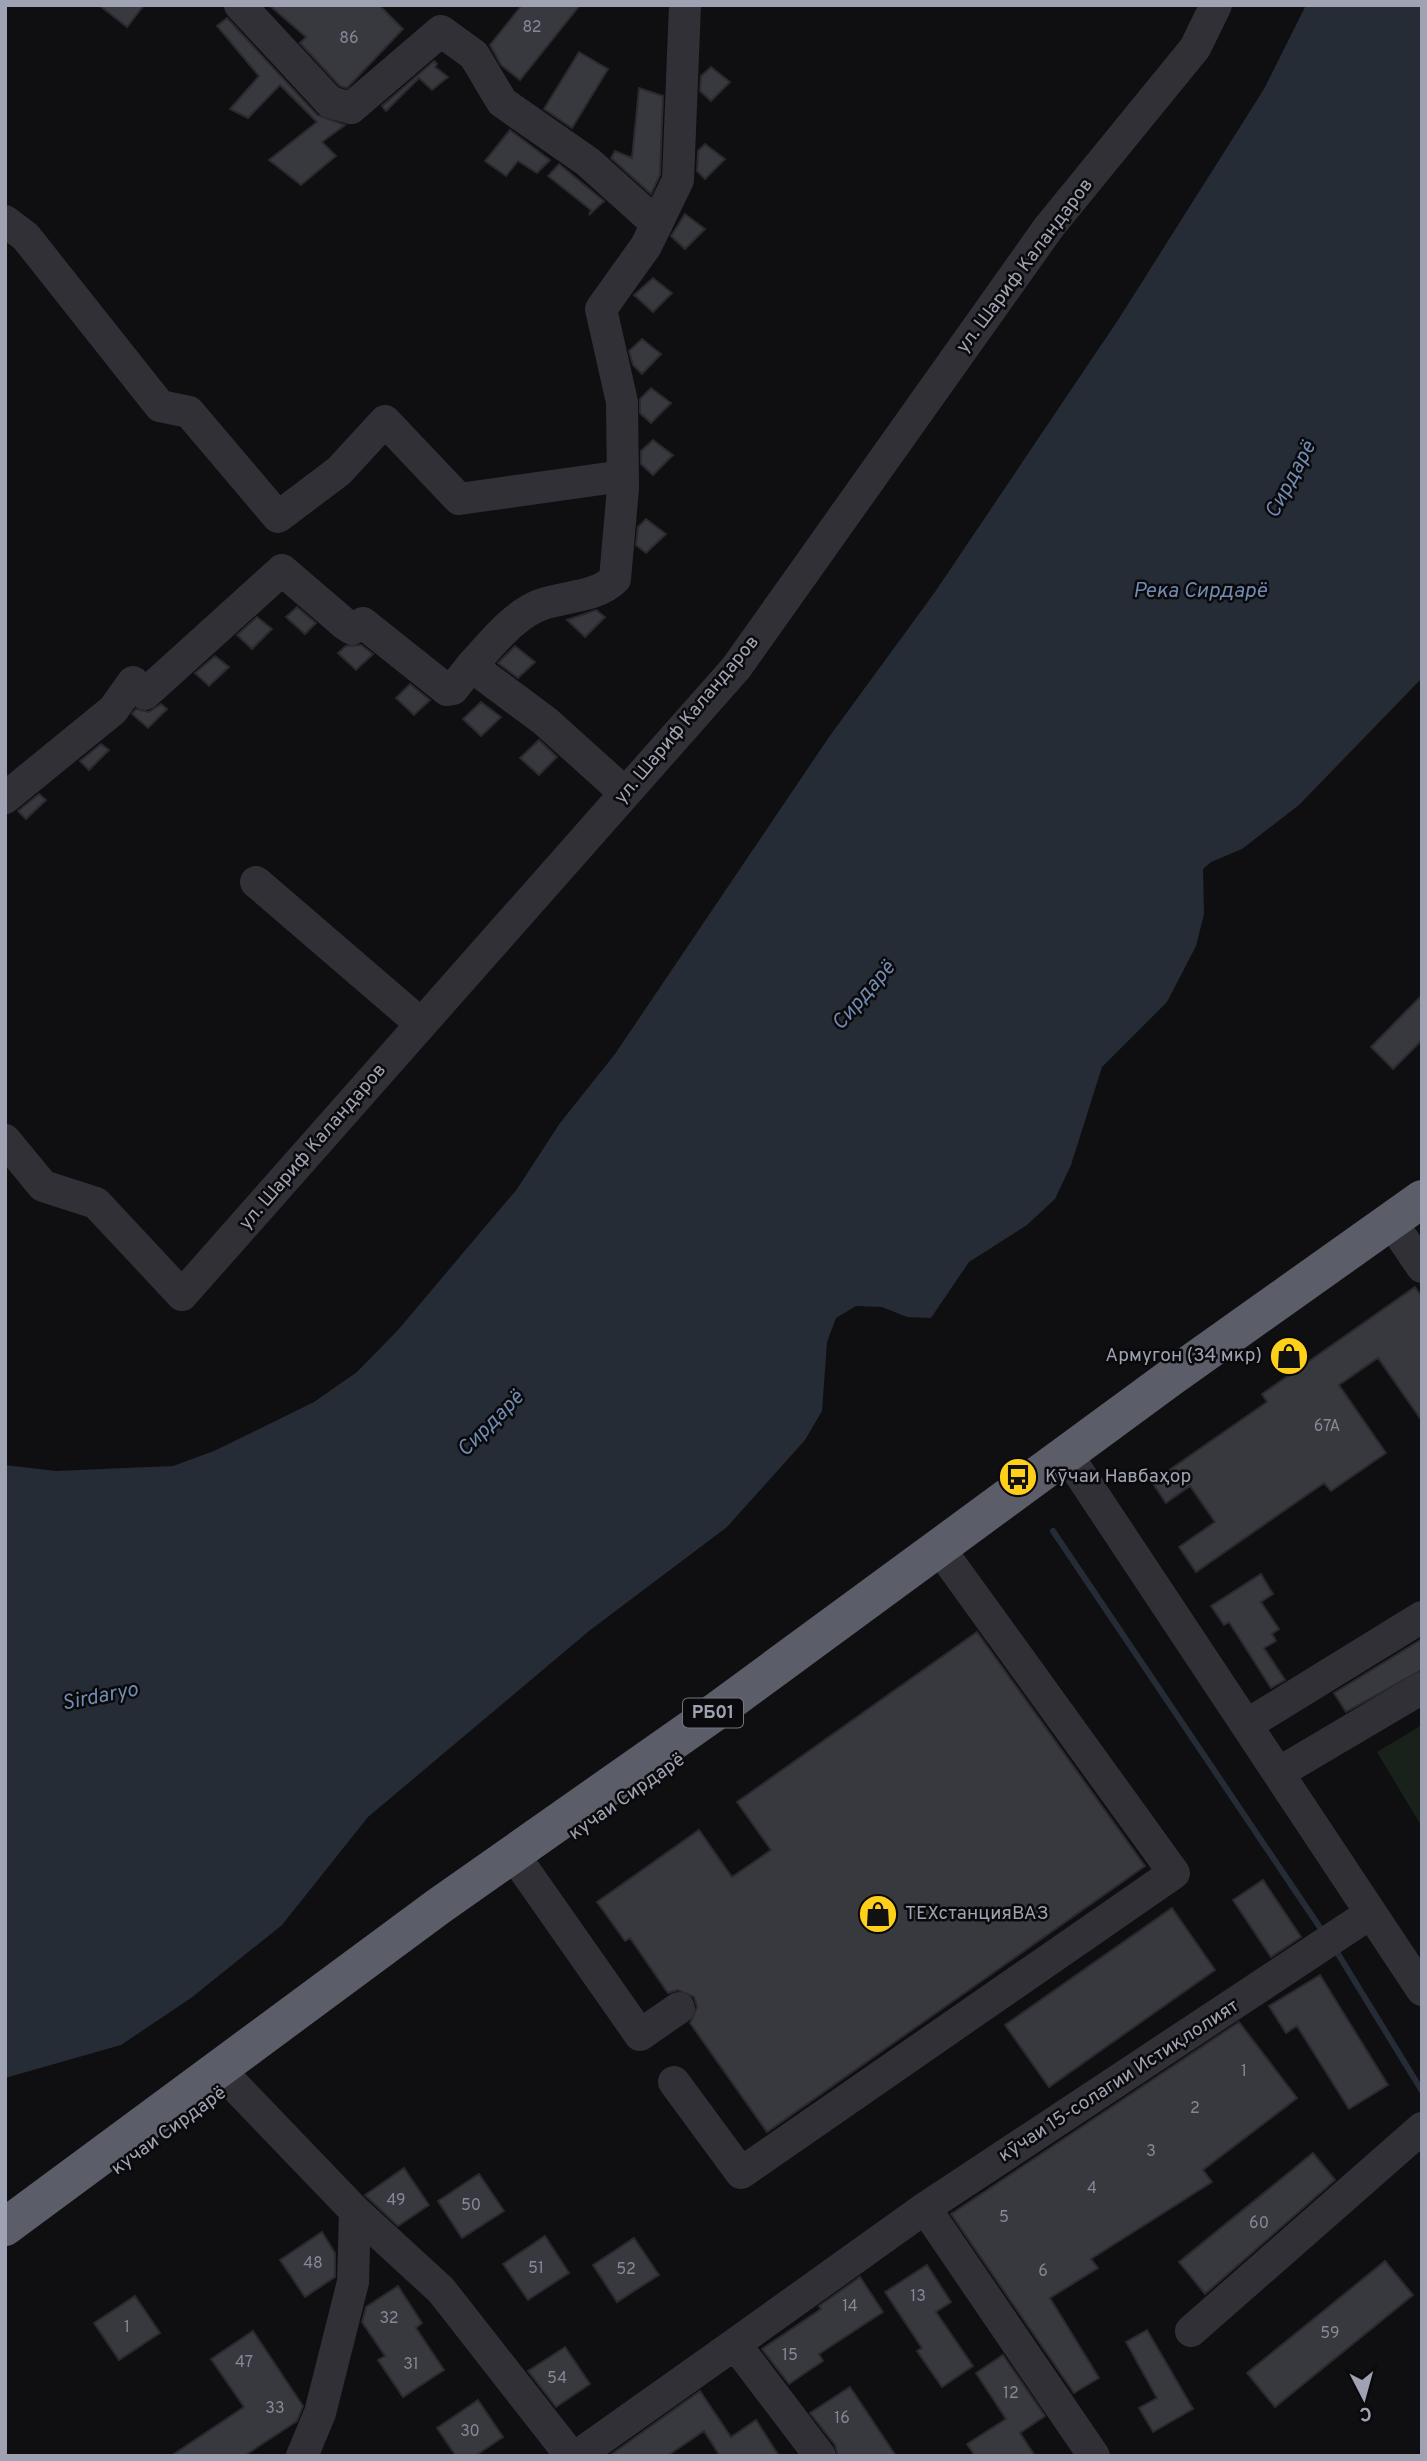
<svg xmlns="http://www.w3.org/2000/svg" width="1427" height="2461" font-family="Overpass,sans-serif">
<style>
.green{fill:#19211b}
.water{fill:#252c35}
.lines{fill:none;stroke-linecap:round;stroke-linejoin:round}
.stream{stroke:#252c35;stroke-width:6}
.building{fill:#38393f;stroke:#2a292d;stroke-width:2}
.minor{stroke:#303036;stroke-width:32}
.highway{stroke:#5b5d68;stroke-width:38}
.labels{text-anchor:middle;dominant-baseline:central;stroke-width:5;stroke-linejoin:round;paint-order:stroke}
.number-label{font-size:16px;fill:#858896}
.shield{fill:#0a0a0c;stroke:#727481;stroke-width:2}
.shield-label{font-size:18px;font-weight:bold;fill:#9fa2b3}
.street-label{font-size:19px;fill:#9fa2b3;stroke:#0a0a0c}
.poi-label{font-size:19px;fill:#9fa2b3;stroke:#0a0a0c;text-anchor:start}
.water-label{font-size:21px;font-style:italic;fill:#718bb3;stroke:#0a0a0c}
</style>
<rect width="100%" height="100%" fill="#0f0f11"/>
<path class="green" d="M1422 1725V1827L1377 1752Z"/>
<path class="water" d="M1306 5H1422V678L1299 805 1242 849 1211 862 1203 869 1204 914 1196 946 1167 1002 1102 1067 1071 1165 1055 1199 1027 1225 969 1262 931 1318 907 1317 882 1307 856 1306 836 1318 827 1342 822 1411 805 1440 727 1527 589 1631 368 1817 282 1925 191 1998 121 2045 5 2078V1465L56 1471 173 1466 214 1451 314 1402 357 1372 398 1330 517 1189 560 1123 615 1054 829 737 935 592 1118 320 1264 89Z"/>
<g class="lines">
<path class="stream" d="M1053 1531 1325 1935
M1335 1949 1422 2091"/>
</g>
<path class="building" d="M99 5H144L127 27Z
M269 5H379L403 29 347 88 340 86 300 43 306 37Z
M522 5H580L520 80 501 65 490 45Z
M227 18 317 115 345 125 322 142 336 156 301 185 269 160 317 122 280 85 248 118 230 109 259 76 217 26Z
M579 52 608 69 572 128 544 109Z
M434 61 437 64 435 67 448 77 432 90 419 78 386 111 382 106Z
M711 67 730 82 711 101 700 91 701 76Z
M639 88 663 96 660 175 651 194 611 158 615 151 632 158Z
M510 130 550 160 537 173 518 161 506 176 485 161Z
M705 144 725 159 705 179 697 171 698 151Z
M559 164 604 201 589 215 591 210 548 176Z
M685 214 705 229 685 249 671 236Z
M653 278 672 293 653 312 634 295Z
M642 339 661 354 642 374 633 365 629 351Z
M651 388 671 403 651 423 640 413V399Z
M653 440 673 455 653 475 641 464V451Z
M646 519 666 534 646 553 636 545 638 527Z
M297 607 316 623 305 634 286 617Z
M596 610 605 617 585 637 567 620Z
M257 617 272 629 252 649 237 635Z
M361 645 373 654 356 670 338 653 346 646Z
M515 646 535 662 518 678 498 663Z
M215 656 229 667 209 686 195 673Z
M410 684 430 700 414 715 396 698Z
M481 702 501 717 481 736 463 719Z
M161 704 167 709 148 728 132 714 136 709 149 712Z
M539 740 557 757 539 775 520 758Z
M101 744 109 750 89 770 80 761Z
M39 794 46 800 26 819 18 811Z
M1422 995V1040L1393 1069 1371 1047Z
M1415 1287 1422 1297V1421L1378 1358 1339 1385 1386 1453 1331 1491 1324 1483 1196 1572 1179 1547 1215 1522 1190 1486 1166 1503 1152 1482 1267 1402 1262 1394Z
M1261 1574 1273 1594 1261 1602 1279 1629 1272 1634 1276 1641 1264 1648 1285 1680 1271 1688 1229 1622 1224 1625 1211 1606Z
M977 1632 1145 1866 767 2132 690 2023 697 2007 694 1997 678 1990 668 1993 630 1938 625 1941 597 1902 699 1830 732 1877 771 1850 737 1802Z
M1422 1639V1670L1346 1712 1334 1693Z
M1263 1880 1301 1937 1271 1957 1233 1900Z
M1172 1908 1215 1970 1049 2087 1005 2025Z
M1320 1975 1388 2085 1349 2109 1297 2026 1286 2033 1269 2006Z
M1239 2022 1297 2098 1203 2170 1212 2182 1091 2259 1098 2268 1050 2298 1099 2378 1074 2393 951 2214Z
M1313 2153 1335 2180 1205 2294 1179 2262Z
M404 2168 429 2205 398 2226 365 2195Z
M479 2174 504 2211 462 2238 438 2201Z
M322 2232 335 2253V2277L305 2297 280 2260Z
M545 2236 569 2273 528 2300 503 2264Z
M634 2238 659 2275 617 2302 593 2265Z
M1385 2261 1413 2295 1275 2407 1247 2373Z
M927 2265 951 2302 936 2312 973 2366 942 2387 917 2351 922 2348 885 2292Z
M860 2277 883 2312 819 2354 823 2361 789 2384 762 2349 821 2309 819 2306Z
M398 2286 422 2323 416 2328 444 2370 403 2397 378 2360 385 2356 362 2322 366 2307Z
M135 2296 160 2333 119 2360 94 2323Z
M1147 2330 1193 2409 1153 2432 1139 2408 1157 2398 1126 2342Z
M253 2331 303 2406 297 2421 244 2456H171L244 2407 211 2359Z
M565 2347 590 2384 556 2407 528 2371Z
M1003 2355 1045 2416 1020 2433 1035 2456H975L967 2444 1006 2419 976 2373Z
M850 2387 896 2456H838L835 2445 810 2413Z
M700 2391 731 2437 756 2420 779 2456H720L704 2431 667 2456H609Z
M478 2400 503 2437 475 2456H456L437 2428Z"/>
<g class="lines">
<path class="minor" d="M240 5 330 102 351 108 441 31 474 55 502 102 588 162 657 224
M5 221 26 237 160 406 189 412 278 517 339 471 385 421 459 499 623 476
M625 793 545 721 471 666C491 645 512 616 540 605 564 596 596 598 615 579L623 488 622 402 601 309 646 246 678 180 685 5
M5 798 113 710 133 682 145 694 282 570 346 625 352 629 363 623 447 690 453 689 471 666
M256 882 421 1024
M5 1140 43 1186 96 1203 182 1295 736 668 1049 227 1195 48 1216 5
M1403 1239 1422 1267
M1066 1453 1422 1990
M1248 1724 1422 1617
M1280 1772 1422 1688
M523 1868 640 2035 679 2008
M674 2082 741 2173 1174 1873 950 1563
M233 2084 355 2211 441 2290 571 2456
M1191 2331 1422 2128
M302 2456 320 2413 353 2282 355 2211
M577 2456 735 2344
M820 2456 735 2344 925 2208
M1094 2456 925 2208 1371 1913"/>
<path class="highway" d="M5 2227 439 1906 718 1710 1170 1378 1422 1199"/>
</g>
<defs>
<g id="shop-disc" transform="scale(2.0125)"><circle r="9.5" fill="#ffd019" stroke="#0a0a0c"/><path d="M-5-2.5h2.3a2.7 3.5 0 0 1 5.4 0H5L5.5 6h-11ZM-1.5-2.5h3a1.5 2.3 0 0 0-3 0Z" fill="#111"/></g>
<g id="bus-disc" transform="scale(2.0125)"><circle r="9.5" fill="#ffd019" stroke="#0a0a0c"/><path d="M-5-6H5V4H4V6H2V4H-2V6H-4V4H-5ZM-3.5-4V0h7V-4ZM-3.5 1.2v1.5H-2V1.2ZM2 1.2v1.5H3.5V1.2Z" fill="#111"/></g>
</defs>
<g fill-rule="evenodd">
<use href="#shop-disc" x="1289" y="1356"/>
<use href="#bus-disc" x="1018" y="1477"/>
<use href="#shop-disc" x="878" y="1914"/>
</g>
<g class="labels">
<g class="number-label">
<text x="532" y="28">82</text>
<text x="349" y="39">86</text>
<text x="1327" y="1427">67А</text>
<text x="1244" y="2072">1</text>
<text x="1195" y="2109">2</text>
<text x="1151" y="2152">3</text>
<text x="1092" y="2189">4</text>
<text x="396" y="2201">49</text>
<text x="471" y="2206">50</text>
<text x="1004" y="2218">5</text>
<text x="1259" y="2224">60</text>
<text x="313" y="2264">48</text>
<text x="536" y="2269">51</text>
<text x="626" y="2270">52</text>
<text x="1043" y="2272">6</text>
<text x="918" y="2297">13</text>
<text x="850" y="2307">14</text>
<text x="389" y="2319">32</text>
<text x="127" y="2328">1</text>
<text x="1330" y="2334">59</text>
<text x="790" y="2356">15</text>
<text x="244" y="2363">47</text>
<text x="411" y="2365">31</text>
<text x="557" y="2379">54</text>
<text x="1011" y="2394">12</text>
<text x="275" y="2409">33</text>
<text x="842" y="2419">16</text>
<text x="470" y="2432">30</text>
</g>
<rect class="shield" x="683" y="1698.5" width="60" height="29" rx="5"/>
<g class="shield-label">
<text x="713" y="1713">РБ01</text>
</g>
<g class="street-label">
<text transform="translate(1025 266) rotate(-53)">ул. Шариф Каландаров</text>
<text transform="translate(687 720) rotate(-50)">ул. Шариф Каландаров</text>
<text transform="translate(313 1147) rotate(-49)">ул. Шариф Каландаров</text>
<text transform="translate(627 1797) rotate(-35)">кучаи Сирдарё</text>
<text transform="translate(1119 2081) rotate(-33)">кӯчаи 15-солагии Истиқлолият</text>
<text transform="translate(169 2131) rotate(-36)">кучаи Сирдарё</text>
</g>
<g class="poi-label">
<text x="1262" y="1356" text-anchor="end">Армугон (34 мкр)</text>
<text x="1045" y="1477">Кӯчаи Навбаҳор</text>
<text x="905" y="1914">ТЕХстанцияВАЗ</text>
</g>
<g class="water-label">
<text transform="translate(1291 480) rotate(-62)">Сирдарё</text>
<text x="1200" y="591">Река Сирдарё</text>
<text transform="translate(864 996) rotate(-49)">Сирдарё</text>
<text transform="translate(491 1424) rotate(-45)">Сирдарё</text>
<text transform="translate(100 1697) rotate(-11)">Sirdaryo</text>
</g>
</g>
<rect width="1427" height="2461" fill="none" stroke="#9fa2b3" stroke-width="14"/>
<g transform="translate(1364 2398) rotate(174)" stroke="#0a0a0c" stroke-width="5" paint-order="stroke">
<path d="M0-5L12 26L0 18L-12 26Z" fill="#9fa2b3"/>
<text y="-10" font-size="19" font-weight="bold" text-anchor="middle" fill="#9fa2b3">С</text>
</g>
</svg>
